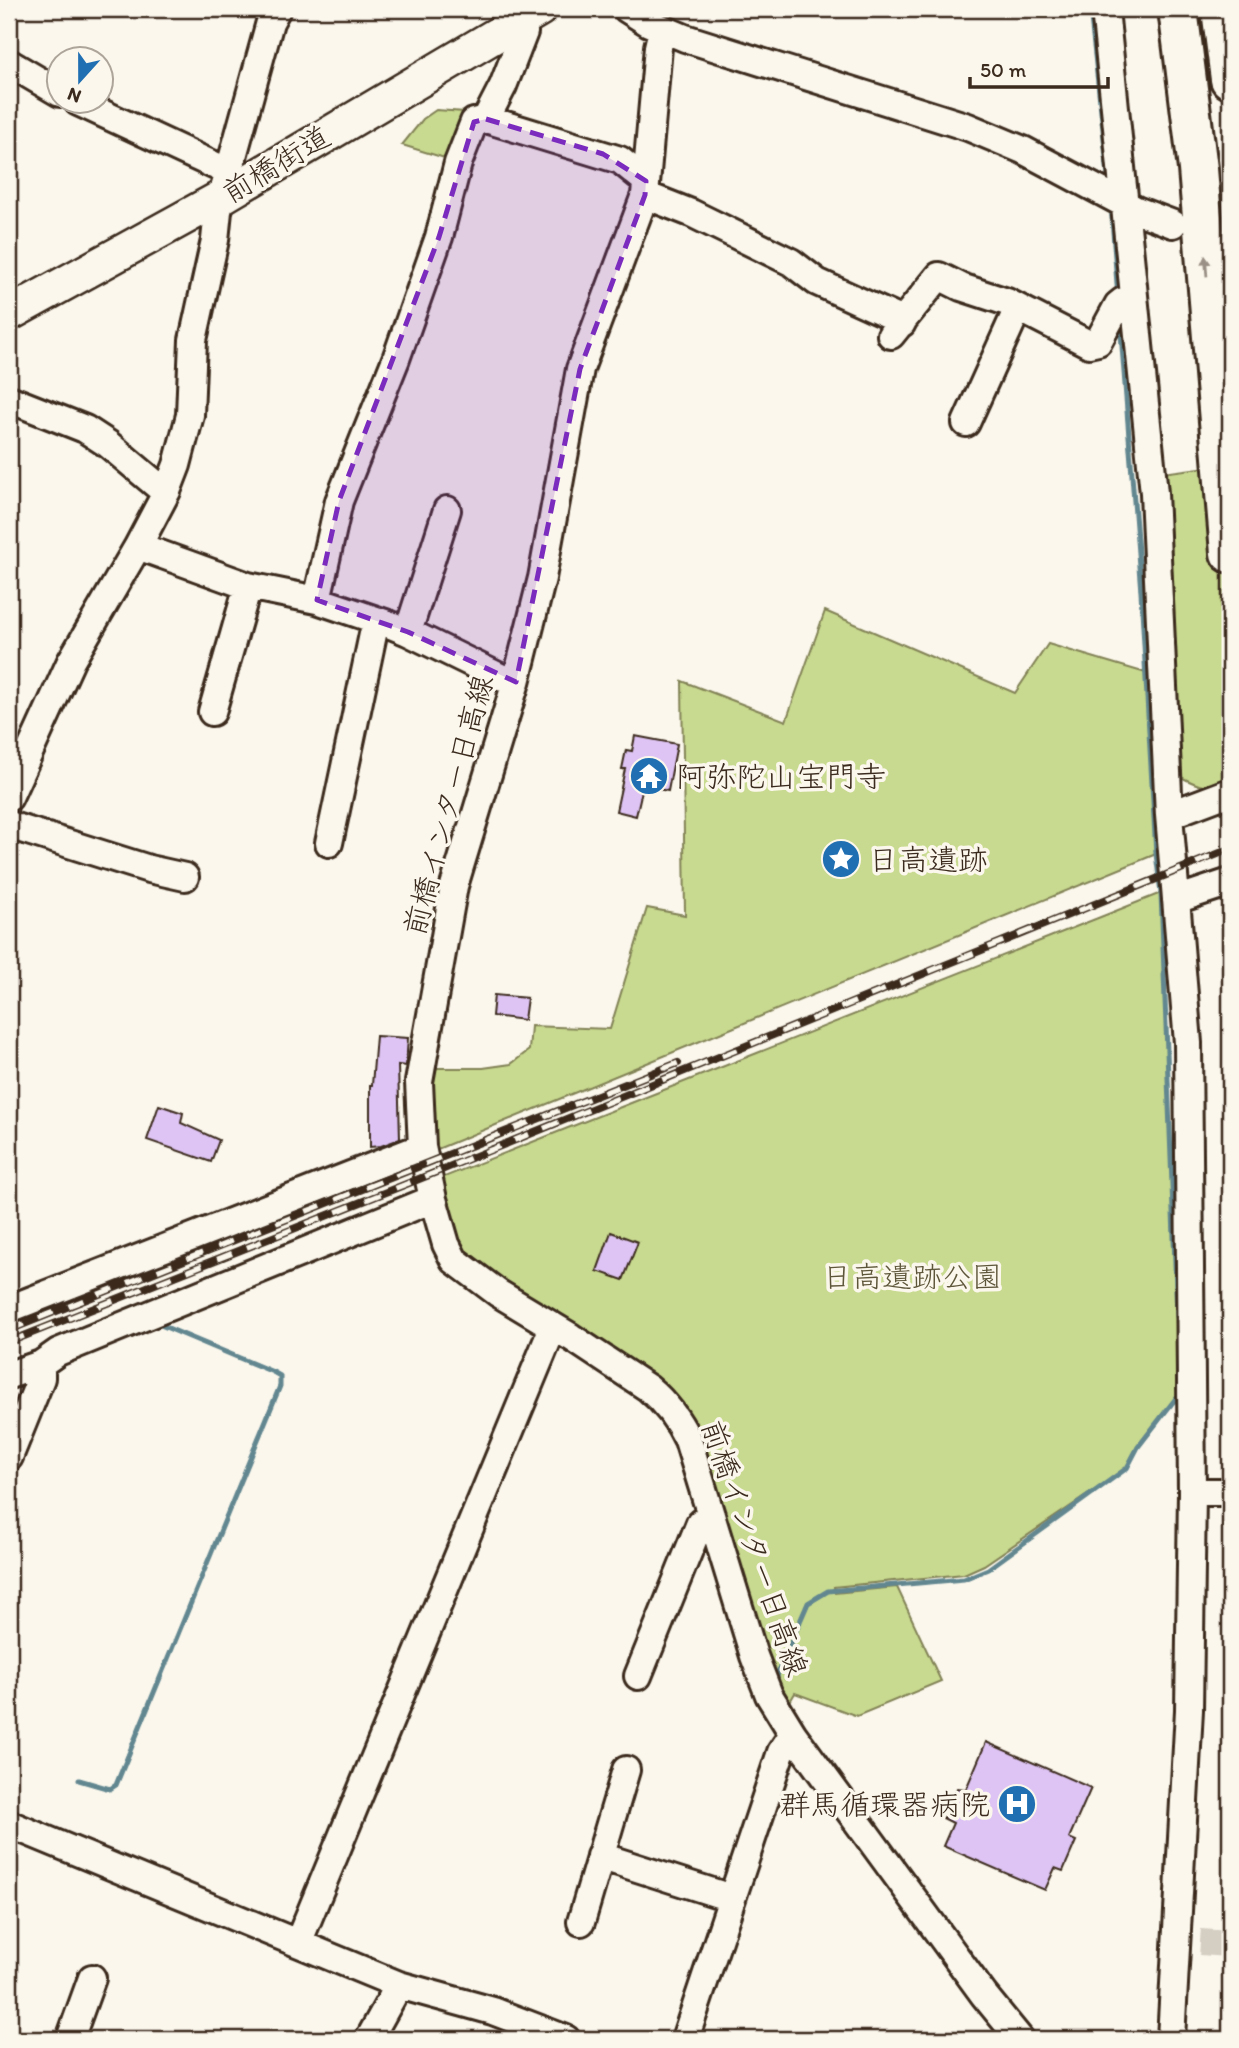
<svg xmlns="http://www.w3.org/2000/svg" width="1239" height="2048" font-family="Itim,'Klee One',sans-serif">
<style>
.green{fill:#c8da8f;stroke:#828256;stroke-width:2}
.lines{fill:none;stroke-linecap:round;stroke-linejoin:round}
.stream{stroke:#628790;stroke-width:5}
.building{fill:#ddc4f4;stroke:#3b2a1e;stroke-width:2}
.minor-tunnel{stroke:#d5cec3;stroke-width:26;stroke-dasharray:26 13;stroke-linecap:butt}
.minor-casing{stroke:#3b2a1e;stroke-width:32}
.major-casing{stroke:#3b2a1e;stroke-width:38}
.highway-casing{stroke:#3b2a1e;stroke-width:44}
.minor{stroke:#fbf7ec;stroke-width:26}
.major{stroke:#fbf7ec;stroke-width:33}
.highway{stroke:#fbf7ec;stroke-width:38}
.rail-casing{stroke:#3b2a1e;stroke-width:8}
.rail{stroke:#fbf7ec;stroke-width:5;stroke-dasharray:16;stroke-linecap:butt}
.oneway{fill:#9b9085}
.marked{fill:#7b2cbf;fill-opacity:0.2;stroke:#7b2cbf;stroke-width:5;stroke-dasharray:14 9;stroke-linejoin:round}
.labels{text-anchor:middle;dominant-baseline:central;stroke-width:7;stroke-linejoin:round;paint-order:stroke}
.street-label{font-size:30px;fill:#3b2a1e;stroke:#fbf7ec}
.poi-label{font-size:30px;fill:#3b2a1e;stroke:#fbf7ec;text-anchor:start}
.park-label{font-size:30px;fill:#5e563a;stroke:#fbf7ec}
</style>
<rect width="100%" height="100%" fill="#fbf7ec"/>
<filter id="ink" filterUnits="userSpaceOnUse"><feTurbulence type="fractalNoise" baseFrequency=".0143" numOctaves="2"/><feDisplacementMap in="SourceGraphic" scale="14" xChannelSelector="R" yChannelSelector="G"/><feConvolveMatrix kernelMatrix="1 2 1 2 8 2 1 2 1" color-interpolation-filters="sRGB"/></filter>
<g filter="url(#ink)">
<path class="green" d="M436 110 465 112 448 159 402 145 423 119Z
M1230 464V784C1211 791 1198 786 1181 777L1176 759 1162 473Z
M825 611 1015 693 1048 644 1146 673 1156 854 435 1150 427 1068H483L511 1064 529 1050 531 1026 610 1029 647 908 685 915 682 681 786 721Z
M1161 893 1180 1393 1138 1447 1127 1468 984 1565 964 1574 834 1587 835 1593 897 1587 941 1681 857 1716 795 1693 788 1705 770 1679 688 1418 468 1255 449 1223 439 1179Z"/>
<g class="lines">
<path class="stream" d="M1090 9 1109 185
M1111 205 1118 297
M1120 320 1141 592 1156 854 1161 893 1177 1317
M776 1683 778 1672 808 1603 828 1591 964 1579 988 1569 1127 1468 1138 1447 1180 1393V1389
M79 1780 110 1789 116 1785 280 1386V1376L273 1372 156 1323"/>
</g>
<path class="building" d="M635 736 677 744 668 791 643 786 636 816 616 811 625 769H622L626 750 632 751Z
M494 995 527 998 524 1020 492 1016Z
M376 1036 408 1038 406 1066 398 1065 400 1139 381 1146 370 1147V1085H372Z
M159 1105 183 1113 181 1123 219 1140 211 1162 147 1140Z
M611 1232 638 1242 623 1280 597 1271Z
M986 1742 1091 1788 1069 1838 1076 1841 1063 1871 1055 1868 1045 1890 943 1846 953 1823 943 1818 957 1788 966 1789Z"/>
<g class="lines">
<path class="minor-tunnel" d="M1189 229 1230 244
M1200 1942 1230 1944"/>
<g class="minor-casing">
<path id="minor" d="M627 9 649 23 685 38 968 127 1023 150 1136 210 1173 224
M1105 9 1154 493 1169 815 1188 1043 1192 1492 1189 1710 1171 2039
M662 30 658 47 645 195 580 369 542 578 516 682 454 886 419 1082 422 1147 433 1199 446 1244 454 1260 498 1293 571 1337 648 1388C666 1403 678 1419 688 1440L754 1656 769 1695 793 1734 984 1995 1020 2039
M9 63 60 93
M78 102 218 167 229 169
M486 119 620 160 646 181
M645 195 691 213 791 262 817 282 892 316 902 323
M891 335 939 276 961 287 1007 302 1089 344 1098 342 1118 305 1123 301 1133 300
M9 399 85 429 108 444 159 487 167 491
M966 423 1018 308
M138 546 248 586 317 600 391 625 408 632 500 677 516 682
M317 600 339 501 396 359 439 237 458 163 474 122 486 119 503 86 524 32 518 21
M408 632 447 510
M212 712 248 586
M9 797 71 661 138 546 167 491 177 465 190 415 193 340 215 240 218 211 270 22 277 9
M1169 815 1230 792
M9 825 149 869 185 877
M329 843 376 620
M1176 900 1230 882
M9 1309 422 1147
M9 1375 41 1364 58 1352 433 1199
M9 1457 41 1378V1364
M1192 1492H1229
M638 1676 700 1523 711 1515
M9 1824 399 1985 493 2011 566 2039
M600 1856 731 1898
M581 1922 626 1770
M298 1943 553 1327
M70 2039 92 1978
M369 2039 399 1985
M685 2039 781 1752 793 1734"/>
</g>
<g class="major-casing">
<path id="major" d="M9 314 222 197 540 9"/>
</g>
<g class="highway-casing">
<path id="highway" d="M1178 9 1198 169 1230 553
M1221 9 1230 79"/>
</g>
<use href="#minor" class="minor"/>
<use href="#major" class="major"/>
<use href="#highway" class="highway"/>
<g class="rail-casing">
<path id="rail" d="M9 1330 678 1063
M9 1342 429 1175 1230 849"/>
</g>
<use href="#rail" class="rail"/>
</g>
<defs><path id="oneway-solid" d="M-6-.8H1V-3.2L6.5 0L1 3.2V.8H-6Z" transform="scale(1.75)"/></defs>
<use class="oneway" href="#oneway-solid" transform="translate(1206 266) rotate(-95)"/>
</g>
<path class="marked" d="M486 119 603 154 646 181 645 195 580 369 516 682 408 632 317 600 339 501 439 237 474 122Z"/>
<defs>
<g id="temple-disc" transform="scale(2.0125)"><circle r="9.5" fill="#1f6fb2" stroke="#fbf7ec"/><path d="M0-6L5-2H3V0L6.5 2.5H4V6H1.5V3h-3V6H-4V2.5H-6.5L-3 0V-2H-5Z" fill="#fff"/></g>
<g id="sight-disc" transform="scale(2.0125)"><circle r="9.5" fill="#1f6fb2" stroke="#fbf7ec"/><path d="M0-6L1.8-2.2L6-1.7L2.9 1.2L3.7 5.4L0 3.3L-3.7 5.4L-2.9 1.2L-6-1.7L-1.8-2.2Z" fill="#fff"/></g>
<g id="hospital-disc" transform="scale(2.0125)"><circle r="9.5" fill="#1f6fb2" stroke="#fbf7ec"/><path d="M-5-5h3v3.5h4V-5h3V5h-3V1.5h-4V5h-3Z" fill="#fff"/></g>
</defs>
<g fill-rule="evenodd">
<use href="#temple-disc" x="649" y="776"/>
<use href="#sight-disc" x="841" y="859"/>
<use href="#hospital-disc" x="1017" y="1804"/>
</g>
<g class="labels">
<g class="street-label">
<text transform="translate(276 164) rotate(-31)">前橋街道</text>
<text transform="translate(448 805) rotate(-75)">前橋インター日高線</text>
<text transform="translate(755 1548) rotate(71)">前橋インター日高線</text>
</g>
<g class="poi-label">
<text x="676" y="776">阿弥陀山宝門寺</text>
<text x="868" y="859">日高遺跡</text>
<text x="990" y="1804" text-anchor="end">群馬循環器病院</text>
</g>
<g class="park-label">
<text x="912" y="1276">日高遺跡公園</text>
</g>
</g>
<rect width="1239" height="2048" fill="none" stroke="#fbf7ec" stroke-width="35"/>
<rect x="18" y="18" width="1204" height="2013" fill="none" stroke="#3b2a1e" stroke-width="2.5" filter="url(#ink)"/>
<g transform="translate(80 80) rotate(201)"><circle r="33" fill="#fbf7ec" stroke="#aea59a" stroke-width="2"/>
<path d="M0-5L12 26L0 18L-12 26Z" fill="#1f6fb2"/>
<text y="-10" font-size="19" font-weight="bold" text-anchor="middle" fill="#3b2a1e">N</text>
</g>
<path d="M970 77v10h138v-10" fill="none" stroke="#3b2a1e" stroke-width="3.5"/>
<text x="980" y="77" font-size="21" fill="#3b2a1e" stroke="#fbf7ec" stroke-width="5" paint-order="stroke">50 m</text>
</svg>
